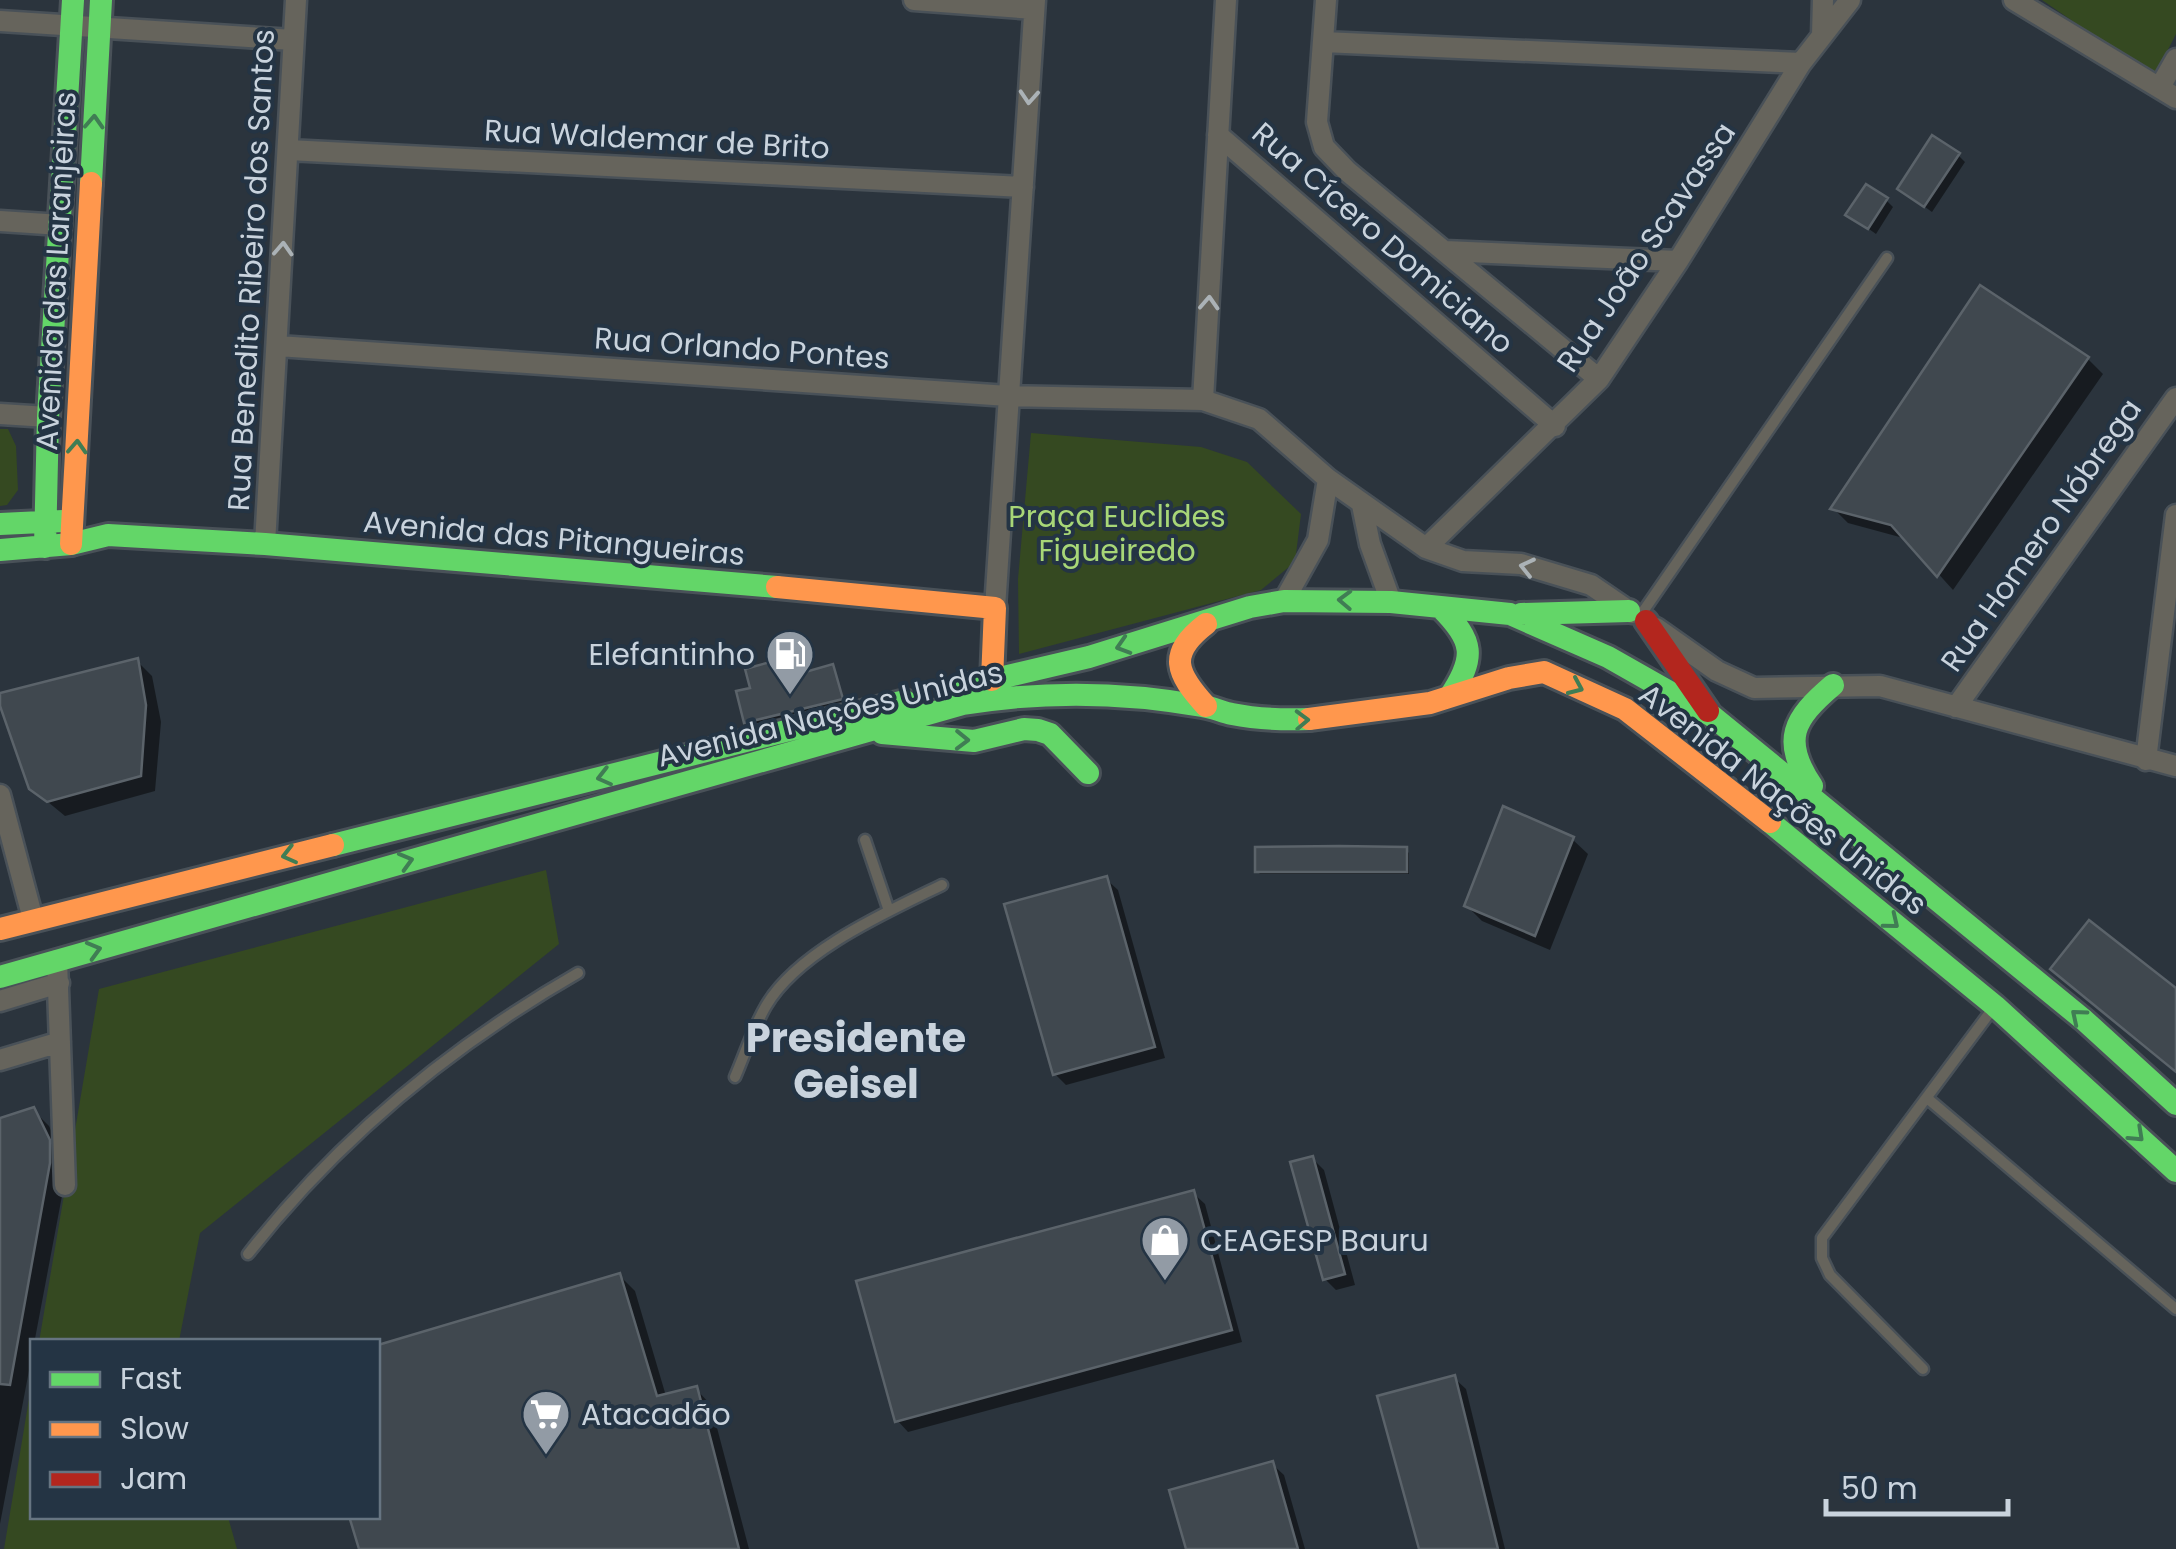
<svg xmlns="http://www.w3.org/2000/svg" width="2176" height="1549" font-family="Poppins,sans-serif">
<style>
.green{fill:#354921}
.shadow{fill:#0007}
.building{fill:#40484f;stroke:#5b636a;stroke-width:2.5}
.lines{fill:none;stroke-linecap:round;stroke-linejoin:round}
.lane-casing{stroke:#495158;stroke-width:15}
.street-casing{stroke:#495158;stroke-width:25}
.fast-casing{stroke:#495158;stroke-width:28}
.slow-casing{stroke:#495158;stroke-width:28}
.jam-casing{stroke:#495158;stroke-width:28}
.lane{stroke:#66645c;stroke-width:10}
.street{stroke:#66645c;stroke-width:20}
.fast{stroke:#63d668;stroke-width:22}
.slow{stroke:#ff974d;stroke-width:22}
.jam{stroke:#b3261e;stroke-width:22}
.oneway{stroke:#abb2b6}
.oneway2{stroke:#407d54}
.labels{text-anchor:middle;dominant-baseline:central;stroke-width:8;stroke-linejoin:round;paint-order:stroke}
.street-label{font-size:30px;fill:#c9d3dd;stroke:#243444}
.park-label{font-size:30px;fill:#a8d777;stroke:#243444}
.poi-label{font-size:30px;fill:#c9d3dd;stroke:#243444;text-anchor:start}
.district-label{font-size:40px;font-weight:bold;fill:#c9d3dd;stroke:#243444}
</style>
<rect width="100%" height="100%" fill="#2b343d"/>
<path class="green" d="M2042 0H2176V34L2154 77Z
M0 429H8L16 446 18 490 7 505 0 506Z
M1031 433 1201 447 1247 462 1301 514 1295 562 1261 590 1019 654 1018 579Z
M546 870 559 944 200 1233 179 1341 39 1342 99 989Z
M32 1381V1516L228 1517 237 1549H4Z"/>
<path class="shadow" d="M1958 155 1965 162 1932 212 1900 189Z
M1886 200 1893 207 1876 234 1849 215Z
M1981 289 2088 359 2103 374 1953 590 1907 539 1848 523 1833 508Z
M791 658 796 677 833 667 844 701 750 725 747 722 753 691Z
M137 661 152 676 161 722 155 791 65 816 31 788 0 696Z
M1572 839 1588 854 1550 950 1482 921 1467 906Z
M1406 850 1409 853V874H1260L1257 871Z
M1106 879 1118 890 1165 1058 1066 1085 1055 1074Z
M33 1110 49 1126 64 1158 65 1180 0 1524V1121Z
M1312 1158 1324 1170 1355 1285 1336 1290 1325 1279Z
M1193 1193 1205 1204 1242 1342 908 1432 897 1420Z
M619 1275 635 1291 666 1396 696 1389 711 1405 749 1549H361L378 1516V1347Z
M1454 1378 1466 1389 1505 1549H1421Z
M1272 1464 1284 1475 1305 1549H1189Z"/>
<path class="building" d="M1932 135 1960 153 1924 207 1897 189Z
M1866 184 1888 198 1868 229 1845 215Z
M1980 285 2089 357 1937 577 1891 525 1830 509Z
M792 656 795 675 833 664 843 699 744 723 736 691 750 688 745 669Z
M138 658 146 705 141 776 47 802 29 789 0 706V693Z
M1503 806 1574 837 1535 936 1464 906Z
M1339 846 1407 847V872H1255V847Z
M1107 876 1155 1047 1053 1075 1004 904Z
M2089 920 2176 988V1072L2050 969Z
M34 1107 50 1140V1163L10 1385 0 1384V1118Z
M1313 1156 1345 1274 1323 1280 1290 1162Z
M1194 1190 1232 1330 895 1422 856 1281Z
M620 1273 657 1396 697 1386 739 1549H359L349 1516H378V1345Z
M1455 1375 1498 1549H1419L1377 1396Z
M1273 1461 1298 1549H1186L1169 1490Z"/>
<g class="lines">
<g class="lane-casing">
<path id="lane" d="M1640 616 1887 258
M865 840 889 911
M735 1077C745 1054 753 1028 766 1006 798 951 887 912 942 885
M1927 1098 2176 1309
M248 1254C338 1139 451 1046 578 973
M1923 1369 1830 1275 1822 1258V1238L1994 1007"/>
</g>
<g class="street-casing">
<path id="street" d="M914 0 1034 9
M1326 0 1317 122 1324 147 1347 171 1599 379
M2014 0 2176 98
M0 21 293 40
M1822 35 1823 0
M1323 42 1801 63
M2160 87 2176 59
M1218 135 1555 426
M288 150 1023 187
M0 221 61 225
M1445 251 1678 261
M278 346 1008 396 1203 400 1259 419 1328 479 1426 548 1463 561 1521 564 1591 585 1632 613
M1203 400 1226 0
M0 414 48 417
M1362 505 1370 544 1391 602
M265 544 296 0
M1426 548 1599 379 1678 261 1801 63 1850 0
M1284 601 1318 540 1328 479
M995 608 1035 0
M1656 628 1717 671 1754 688 1880 686 2176 766
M1956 707 2176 398
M2146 760 2176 515
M0 795 33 919
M57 960 65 1185
M0 1001 59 983
M0 1060 60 1042"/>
</g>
<g class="fast-casing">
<path id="fast" d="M91 183 101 0
M0 524 63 521
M45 547 48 417 73 0
M0 550 71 544 108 535 265 544 777 587
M1441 608C1474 641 1476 657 1450 696
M1521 614 1629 611
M957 688 1089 657 1250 607 1284 601 1391 602 1510 614 1608 657 1712 716 2084 1020 2176 1104
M882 733 974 741 1024 729 1038 730 1050 734 1088 773
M1812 786C1781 740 1793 719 1833 685
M1770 822 1995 1006 2176 1171
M333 845 905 701
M0 977 963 704C1041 691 1124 692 1202 706 1212 707 1222 712 1232 714 1257 719 1283 720 1309 719"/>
</g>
<g class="slow-casing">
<path id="slow" d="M71 544 91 183
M777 587 995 608 992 680
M1206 624C1167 654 1176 673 1206 706
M1309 719 1430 703 1509 678 1544 672 1625 709 1770 822
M0 929 333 845"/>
</g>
<g class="jam-casing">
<path id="jam" d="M1646 621 1708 711"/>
</g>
<use href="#lane" class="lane"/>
<use href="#street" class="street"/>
<use href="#fast" class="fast"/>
<use href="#slow" class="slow"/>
<use href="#jam" class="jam"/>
</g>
<defs><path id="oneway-chevron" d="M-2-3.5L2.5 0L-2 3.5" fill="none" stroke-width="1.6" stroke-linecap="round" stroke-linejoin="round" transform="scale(2.5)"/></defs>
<g class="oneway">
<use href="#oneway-chevron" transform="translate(1029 97) rotate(94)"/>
<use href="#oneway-chevron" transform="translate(283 249) rotate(-87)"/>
<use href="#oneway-chevron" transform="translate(1209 303) rotate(-87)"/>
<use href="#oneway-chevron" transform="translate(1527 567) rotate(-167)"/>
</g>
<g class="oneway2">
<use href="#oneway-chevron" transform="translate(94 122) rotate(-87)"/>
<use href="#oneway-chevron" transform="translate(77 447) rotate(-87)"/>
<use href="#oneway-chevron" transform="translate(1345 600) rotate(-178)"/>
<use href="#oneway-chevron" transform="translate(1123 646) rotate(163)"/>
<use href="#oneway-chevron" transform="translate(1576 687) rotate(24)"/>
<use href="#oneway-chevron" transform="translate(1302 720) rotate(-2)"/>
<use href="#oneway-chevron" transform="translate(962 740) rotate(1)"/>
<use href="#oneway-chevron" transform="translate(604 777) rotate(166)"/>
<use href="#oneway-chevron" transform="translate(289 855) rotate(166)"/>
<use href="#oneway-chevron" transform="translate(406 861) rotate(-16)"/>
<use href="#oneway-chevron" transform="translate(1892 922) rotate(39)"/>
<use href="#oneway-chevron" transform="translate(94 950) rotate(-16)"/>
<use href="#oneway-chevron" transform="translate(2078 1016) rotate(-140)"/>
<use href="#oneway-chevron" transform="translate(2137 1135) rotate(43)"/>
</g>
<defs>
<g id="fuel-pin" transform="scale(2.5)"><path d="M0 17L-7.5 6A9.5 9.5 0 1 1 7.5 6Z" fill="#929ba5" stroke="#243444"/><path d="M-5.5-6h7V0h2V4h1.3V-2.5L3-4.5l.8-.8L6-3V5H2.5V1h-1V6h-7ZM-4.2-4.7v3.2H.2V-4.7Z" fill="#fff"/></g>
<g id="shop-pin" transform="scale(2.5)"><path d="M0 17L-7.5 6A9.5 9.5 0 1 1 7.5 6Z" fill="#929ba5" stroke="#243444"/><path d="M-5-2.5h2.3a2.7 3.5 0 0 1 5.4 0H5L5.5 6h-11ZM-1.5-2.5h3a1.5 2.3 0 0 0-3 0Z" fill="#fff"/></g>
<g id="supermarket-pin" transform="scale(2.5)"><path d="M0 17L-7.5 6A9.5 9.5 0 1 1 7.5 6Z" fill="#929ba5" stroke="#243444"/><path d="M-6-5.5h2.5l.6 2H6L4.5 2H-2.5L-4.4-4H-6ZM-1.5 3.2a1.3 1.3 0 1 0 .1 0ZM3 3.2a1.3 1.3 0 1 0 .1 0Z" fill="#fff"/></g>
</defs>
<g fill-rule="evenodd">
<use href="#fuel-pin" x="790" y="654"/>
<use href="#shop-pin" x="1165" y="1240"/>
<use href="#supermarket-pin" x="546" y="1414"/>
</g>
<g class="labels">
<g class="street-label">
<text transform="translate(657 139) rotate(3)">Rua Waldemar de Brito</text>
<text transform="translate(1383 238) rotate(41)">Rua Cícero Domiciano</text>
<text transform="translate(1646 247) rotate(-56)">Rua João Scavassa</text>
<text transform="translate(251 270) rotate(-87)">Rua Benedito Ribeiro dos Santos</text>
<text transform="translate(56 271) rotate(-87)">Avenida das Laranjeiras</text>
<text transform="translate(742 348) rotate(4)">Rua Orlando Pontes</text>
<text transform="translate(2041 535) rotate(-55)">Rua Homero Nóbrega</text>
<text transform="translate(554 538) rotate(5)">Avenida das Pitangueiras</text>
<text transform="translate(830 714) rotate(-14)">Avenida Nações Unidas</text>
<text transform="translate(1783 799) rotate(38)">Avenida Nações Unidas</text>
</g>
<g class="park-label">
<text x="1117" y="516">Praça Euclides<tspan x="1117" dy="34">Figueiredo</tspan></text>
</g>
<g class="poi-label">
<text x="755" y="654" text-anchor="end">Elefantinho</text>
<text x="1200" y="1240">CEAGESP Bauru</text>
<text x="581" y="1414">Atacadão</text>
</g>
<g class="district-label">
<text x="856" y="1038">Presidente<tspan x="856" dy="46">Geisel</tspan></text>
</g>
</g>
<rect x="30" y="1339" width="350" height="180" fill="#243444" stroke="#667481" stroke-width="2.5"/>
<rect x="50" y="1372" width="50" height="15" fill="#63d668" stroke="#667481" stroke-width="2.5"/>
<text x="120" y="1389" font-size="30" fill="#c9d3dd">Fast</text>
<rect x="50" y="1422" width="50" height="15" fill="#ff974d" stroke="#667481" stroke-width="2.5"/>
<text x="120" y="1439" font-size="30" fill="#c9d3dd">Slow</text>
<rect x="50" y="1472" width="50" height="15" fill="#b3261e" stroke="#667481" stroke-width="2.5"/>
<text x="120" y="1489" font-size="30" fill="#c9d3dd">Jam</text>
<path d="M1826 1499v15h182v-15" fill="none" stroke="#c9d3dd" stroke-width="5"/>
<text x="1841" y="1499" font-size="30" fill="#c9d3dd" stroke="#243444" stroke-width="8" paint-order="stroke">50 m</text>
</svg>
